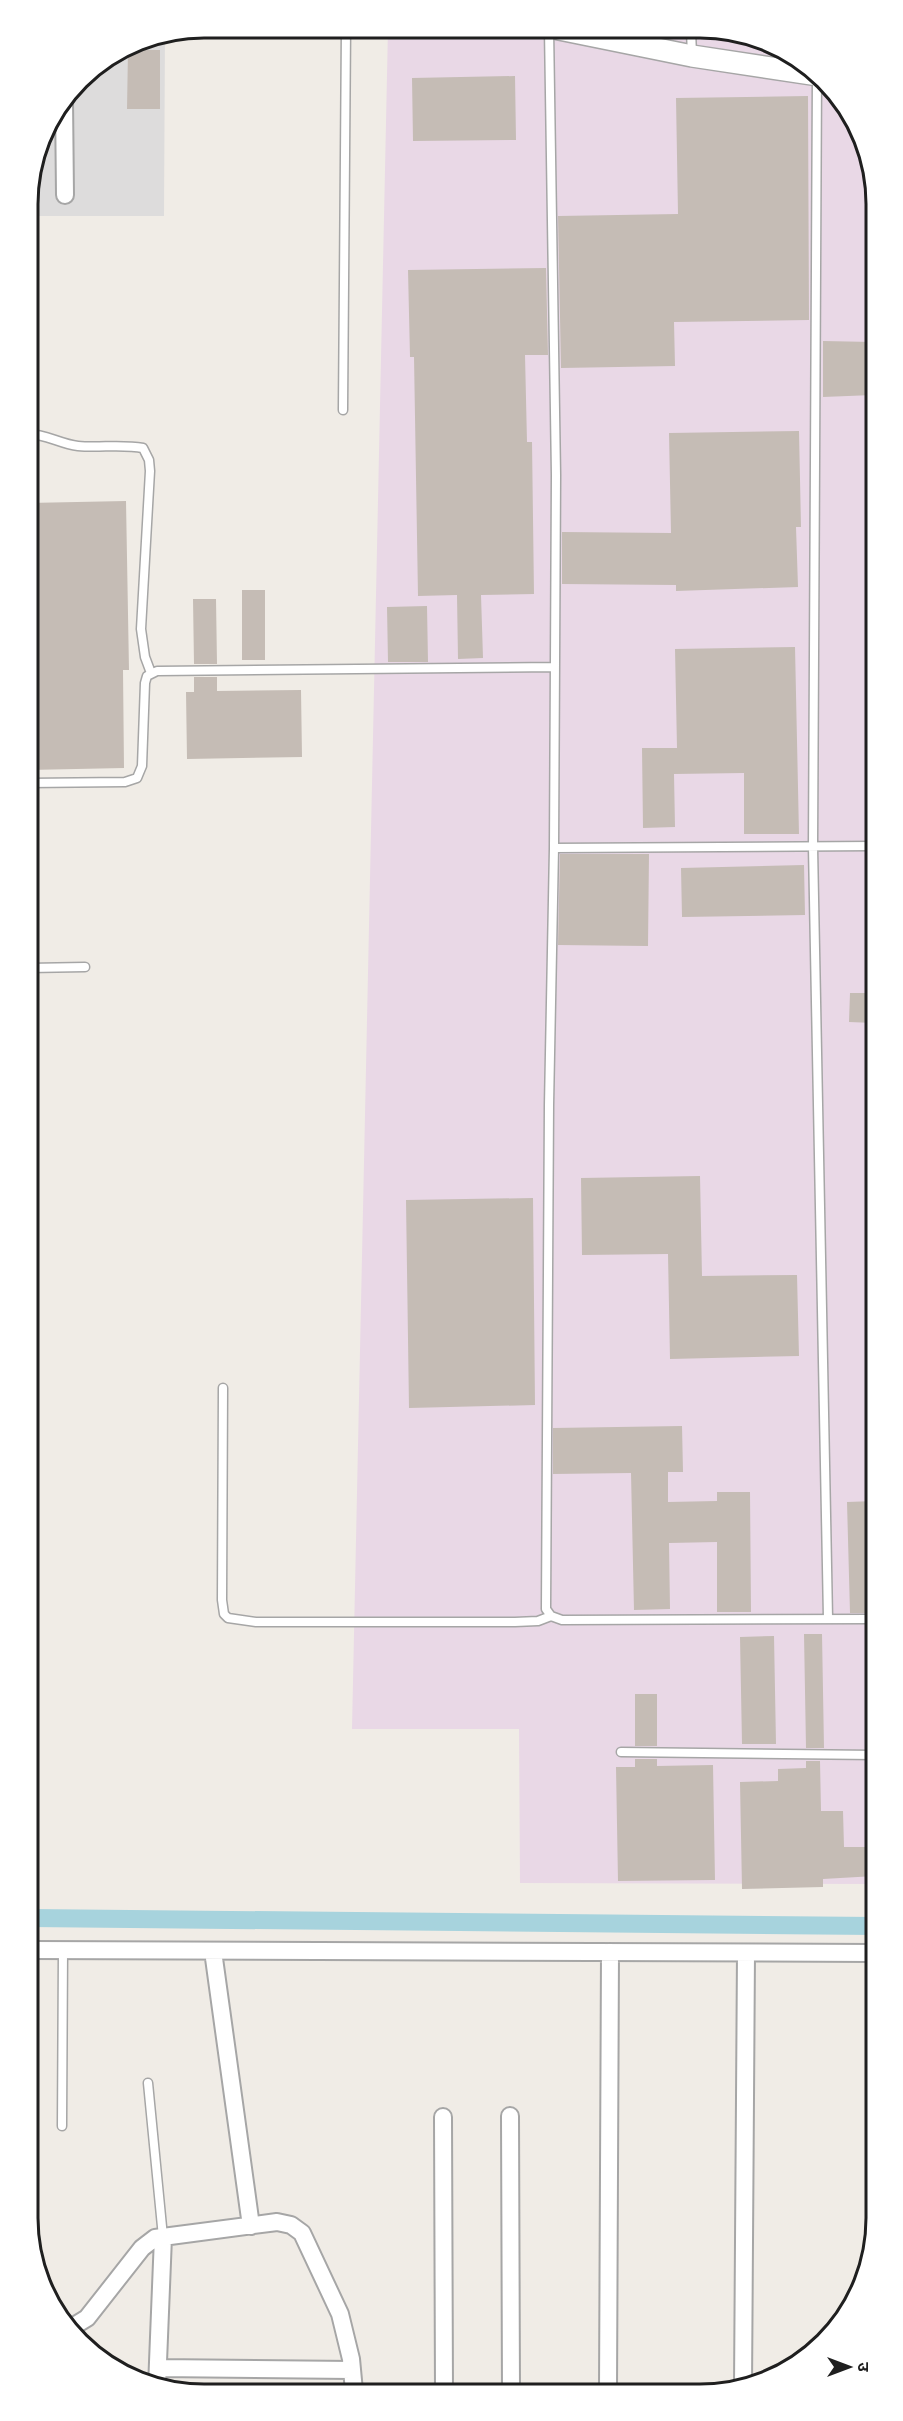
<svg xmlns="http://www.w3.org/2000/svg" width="903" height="2421" font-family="'Archivo Narrow','Noto Sans Devanagari',sans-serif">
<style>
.residential{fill:#dddcdc}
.industrial{fill:#e9d8e6}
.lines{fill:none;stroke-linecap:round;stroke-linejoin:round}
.canal{stroke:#a7d3dd;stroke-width:18}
.building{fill:#c5bcb5}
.service-casing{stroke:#a6a6a6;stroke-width:11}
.minor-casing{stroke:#a6a6a6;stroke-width:20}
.tertiary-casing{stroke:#a6a6a6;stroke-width:24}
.service{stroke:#fff;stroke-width:8}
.minor{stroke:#fff;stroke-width:16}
.tertiary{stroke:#fff;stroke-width:21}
.rim{fill:none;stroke:#1f1f1f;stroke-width:3}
</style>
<rect width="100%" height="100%" fill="#f0ece6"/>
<path class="residential" d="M165 35 164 216H27V191L45 125 87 71 136 40Z"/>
<path class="industrial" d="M388 28 735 30 824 78 853 115 873 168 875 1884 520 1883 519 1729H352Z"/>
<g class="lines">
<path class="canal" d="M30 1918 875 1926"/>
</g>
<path class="building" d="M128 50H160V109H127Z
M515 76 516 140 413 141 412 78Z
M808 96 809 320 674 322 675 366 561 368 558 216 678 214 676 98Z
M546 268 548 355H525L527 442H532L534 594 481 595 483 658 458 659 457 595 418 596 414 357H410L408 270Z
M823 341 873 342V395L823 397Z
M799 431 801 527H796L798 587 676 591V585L562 584V532L671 533 669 433Z
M126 501 129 670H123L124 768 28 770V503Z
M242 590H265V660H242Z
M193 599H216L217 664H194Z
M427 606 428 662H388L387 607Z
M795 647 799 834H744V773L674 774 675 827 643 828 642 748H677L675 649Z
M194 677H217V691L301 690 302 757 187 759 186 692H194Z
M560 854H649L648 946 558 945Z
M804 865 805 915 682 917 681 868Z
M850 993H874V1023L849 1022Z
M700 1176 702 1276 797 1275 799 1356 670 1359 668 1254 582 1255 581 1178Z
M533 1198 535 1405 409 1408 406 1200Z
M682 1426 683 1472H668V1502L717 1501V1492H750L751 1612H717V1542L669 1543 670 1609 634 1610 631 1473 553 1474V1428Z
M875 1501V1613H850L847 1502Z
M804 1634H822L824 1748H806Z
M774 1636 776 1744H742L740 1637Z
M635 1694H657V1746H635Z
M635 1759H657V1766L713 1765 715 1880 618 1881 616 1767H635Z
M806 1761H820L821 1811H843L844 1847H875V1876L823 1879V1887L742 1889 740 1782 778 1781V1769L806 1768Z"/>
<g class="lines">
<g class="service-casing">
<path id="service" d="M549 29 556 475 554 848 549 1105 546 1609 551 1616 562 1620 875 1619
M691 30 692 56
M817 75 813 847 828 1618
M343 410 346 28
M28 434C46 434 60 444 78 446 99 448 122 444 143 448L149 460 150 471 141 629 145 657 151 673
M28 783 125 782 137 778 142 766 145 683 147 676 157 671 555 667
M554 848 874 846
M29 968 85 967
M223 1388 222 1600 224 1614 228 1618 256 1622H515L538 1621 551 1616
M621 1752 875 1755
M148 2083 163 2237
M62 2126 63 1950"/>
</g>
<g class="minor-casing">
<path id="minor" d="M64 100 65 195
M30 1950 875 1953
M213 1951 251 2226
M510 2116 511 2391
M443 2117 444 2391
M69 2329 87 2318 142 2248 155 2238 277 2222 291 2225 302 2233 340 2314 351 2359 354 2391
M158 2368 352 2370
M157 2387 163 2237
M743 2387 746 1953
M608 2391 610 1952"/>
</g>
<g class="tertiary-casing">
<path id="tertiary" d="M559 29 692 56 818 75"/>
</g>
<use href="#service" class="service"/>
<use href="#minor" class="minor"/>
<use href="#tertiary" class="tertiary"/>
</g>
<path d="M0 0H903V2421H0ZM204 38H700A166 166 0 0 1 866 204V2218A166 166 0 0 1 700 2384H204A166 166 0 0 1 38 2218V204A166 166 0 0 1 204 38Z" fill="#fff" fill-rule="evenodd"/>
<path class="rim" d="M204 38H700A166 166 0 0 1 866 204V2218A166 166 0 0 1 700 2384H204A166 166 0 0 1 38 2218V204A166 166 0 0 1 204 38Z"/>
<g transform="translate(849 2367) rotate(90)" stroke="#ffffff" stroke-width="4.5" paint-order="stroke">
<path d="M0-4.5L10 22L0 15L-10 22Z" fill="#1f1f1f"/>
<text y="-9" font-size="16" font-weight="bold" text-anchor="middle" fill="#1f1f1f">उ</text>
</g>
</svg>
